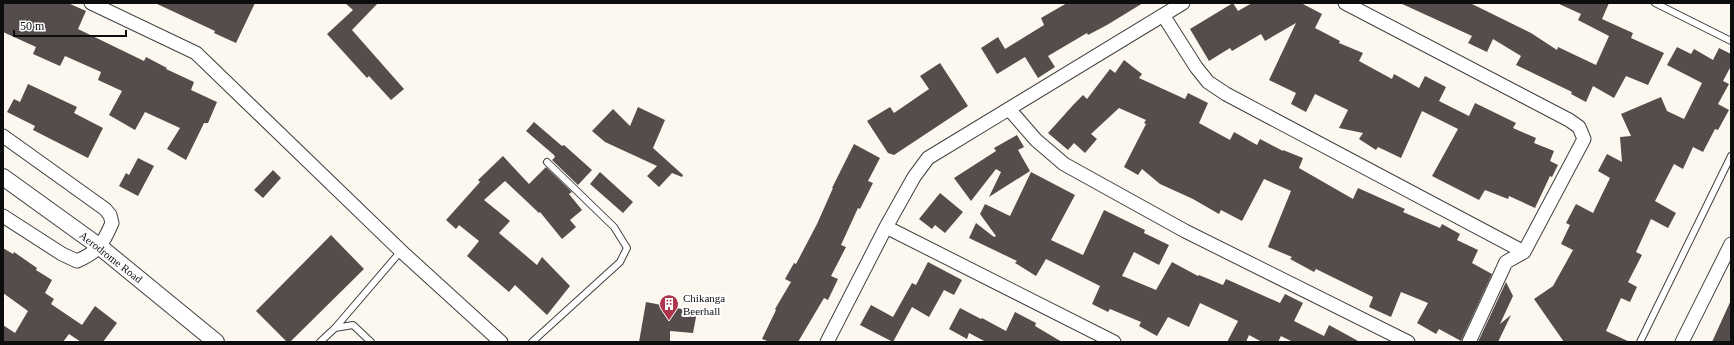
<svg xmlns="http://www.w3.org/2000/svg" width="1734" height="345" font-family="Georgia,serif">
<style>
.building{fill:#554d4b}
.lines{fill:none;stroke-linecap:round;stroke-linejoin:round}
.service-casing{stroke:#404040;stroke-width:8}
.minor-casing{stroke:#404040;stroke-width:15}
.tertiary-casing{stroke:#404040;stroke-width:18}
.service{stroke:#fff;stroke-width:6}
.minor{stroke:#fff;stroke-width:13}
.tertiary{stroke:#fff;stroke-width:16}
.labels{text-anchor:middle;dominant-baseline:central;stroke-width:4;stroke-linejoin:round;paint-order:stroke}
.street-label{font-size:11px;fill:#0d0d0d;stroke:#fff}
.poi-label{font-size:11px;fill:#0d0d0d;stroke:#fff;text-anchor:start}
</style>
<rect width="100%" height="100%" fill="#fdf8ef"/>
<path class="building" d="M3 3H68L86 11 78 29 144 61 146 57 167 68 166 69 194 82 191 90 217 102 208 123H204L186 160 167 149 180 128 145 112 135 130 109 115 122 91 98 80 101 72 65 56 60 66 33 54 36 47 3 32Z
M155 3H255L236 43 214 33 215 31Z
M345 3H378L352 30 404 89 391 100 369 76 367 78 327 34 353 10Z
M1067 3H1143L1107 25 1088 35 1087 33 1048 56 1055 67 1038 78 1025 57 997 74 981 48 998 37 1005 49 1044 25 1041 18Z
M1233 3 1238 11 1252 3H1301L1322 14 1315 28 1340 41 1339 43 1363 53 1359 61 1392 79 1394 74 1419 88 1425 76 1446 87 1439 101 1469 116 1475 103 1516 123 1513 128 1536 138 1534 143 1554 151 1550 161 1558 165 1552 177 1550 176 1535 208 1509 196 1508 199 1485 190 1479 200 1432 176 1458 129 1422 111 1401 158 1378 147 1376 150 1359 139 1363 133 1339 128 1348 110 1315 94 1306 112 1291 104 1296 93 1269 80 1296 23 1265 41 1261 34 1232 51 1230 48 1209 61 1190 29Z
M1400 3H1470L1531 33 1557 50 1558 47 1596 65 1609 36 1578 20 1581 14 1557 3H1609L1602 19 1633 33 1631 38 1664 53 1648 85 1626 76 1614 98 1593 86 1586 102 1571 94 1572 92 1516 65 1521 56 1493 39 1487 52 1468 43 1472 36Z
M1677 47 1691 54 1694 49 1713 60 1719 48 1731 54V66L1723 81 1729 84 1718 104 1729 110 1718 130 1715 129 1703 152 1693 147 1683 169 1674 164 1655 201 1676 213 1668 228 1651 219 1636 252 1642 255 1628 282 1637 287 1630 302 1621 298 1606 331 1630 342H1564L1534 299 1553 286 1573 250 1561 244 1570 225 1566 223 1576 204 1593 213 1610 178 1598 171 1607 154 1622 162 1620 137 1631 136 1621 114 1661 97 1667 111 1684 119 1702 83 1667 65Z
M1124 60 1142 74 1139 78 1185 99 1188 93 1208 103 1199 123 1230 140 1234 132 1257 145 1260 139 1283 151V150L1303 158 1299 168 1353 199 1358 188 1405 209 1403 212 1440 228 1442 224 1460 234 1457 240 1478 250 1472 263 1492 274 1461 341 1439 329 1436 334 1417 323 1428 303 1401 292 1391 317 1369 307 1373 297 1316 269 1314 272 1290 259 1292 257 1268 247 1291 191 1264 179 1242 221 1221 210 1219 214 1193 199 1160 184 1142 169 1138 175 1124 167 1146 124 1144 123 1146 120 1119 108 1091 134 1097 139 1085 153 1074 143 1068 150 1048 133 1074 104 1083 95 1087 99 1110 69 1115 73Z
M940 63 968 106 894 155 888 153 867 121 890 107 894 113 929 89 920 76Z
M28 84 77 107 74 113 103 128 88 158 33 130 35 126 7 112 14 99 20 102Z
M638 107 665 120 653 148 683 175 682 177 672 173 659 187 647 176 657 166 605 142 592 131 613 109 630 126Z
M534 122 562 146 564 145 592 170 578 185 552 160 555 157 554 155 526 131Z
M1017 135 1024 147 1018 150 1030 171 989 197 1001 172 996 169 971 201 954 178 996 151 994 148Z
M854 144 880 158 868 181 873 183 860 209 858 208 841 245 846 247 831 276 838 279 828 300 824 298 798 342H770L762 339 776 310 775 309 791 282 785 279 794 263 796 264 817 224 833 188H832Z
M503 156 529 184 546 167 572 192 569 194 582 210 570 220 576 227 562 239 540 212 539 213 505 181 484 200 510 221 499 233 537 265 542 257 570 286 547 315 515 285 509 292 467 256 479 241 459 225 456 229 446 220 480 182 478 180Z
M138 158 154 166 138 196 119 186 126 173 129 175Z
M273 170 281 178 263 198 254 190Z
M600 172 633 202 623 213 590 184Z
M1031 172 1075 195 1051 240 1083 255 1104 210 1145 230 1144 233 1169 245 1159 265 1134 252 1122 276 1125 277 1156 290 1172 262 1198 276 1199 275 1223 285 1226 279 1280 303 1285 294 1303 303 1294 321 1324 336 1329 325 1360 342H1293L1281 336 1278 342H1262L1249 335 1246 342H1227L1238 321 1200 303 1189 327 1168 317 1157 336 1139 326 1141 322 1110 309 1108 312 1092 304 1100 286 1046 259 1036 276 1015 263 1017 261 969 238 976 223 994 237 996 236 980 214 985 204 1010 216Z
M940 193 963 212 945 233 935 225 932 229 919 219Z
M331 235 364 269 290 342H287L256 311Z
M3 248 13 254 14 252 37 268 36 270 52 280 45 293 54 299 51 304 82 325 95 306 117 323 103 342H81L69 334 63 342H3V325L15 333 28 311 3 293Z
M928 262 962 280 954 295 944 290 929 317 912 307 893 342 860 325 871 305 893 317 912 283 916 285Z
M1506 282 1513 296 1500 324 1511 315 1498 342H1478Z
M1731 300V342H1712Z
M646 302 697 312 693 333 670 331V342H639Z
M960 308 981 319 982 318 1006 331 1015 312 1036 323 1035 326 1062 342H986L969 333 967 339 949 329Z"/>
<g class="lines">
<g class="service-casing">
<path id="service" d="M1655 3 1731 41
M335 328 401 251
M320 342 335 328 353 325 371 342
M532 342 620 262 627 248 614 227 547 162
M1640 342 1731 156"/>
</g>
<g class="minor-casing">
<path id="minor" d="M91 3 196 53 401 251 501 342
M1345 3 1569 120 1579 127 1584 139 1524 252 1506 262 1469 342
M1163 15 1196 67 1208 82 1226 94 1524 252
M1009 109 1036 140 1064 164 1185 231 1408 342
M3 136 105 209 110 215 112 223C103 244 98 252 77 261L62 254 3 216
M886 227 1114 342
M827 342 886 227 914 177 928 158 1183 3
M1682 342 1731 244"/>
</g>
<g class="tertiary-casing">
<path id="tertiary" d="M3 177 100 247 216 342"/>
</g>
<use href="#service" class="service"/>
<use href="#minor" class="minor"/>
<use href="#tertiary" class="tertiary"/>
</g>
<defs>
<g id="building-pin" transform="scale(1)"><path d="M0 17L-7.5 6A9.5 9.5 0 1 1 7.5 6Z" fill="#ae344c" stroke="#fff"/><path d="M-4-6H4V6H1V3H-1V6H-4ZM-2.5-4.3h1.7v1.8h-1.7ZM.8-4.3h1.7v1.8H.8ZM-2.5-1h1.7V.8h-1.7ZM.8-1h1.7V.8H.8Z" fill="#fff"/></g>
</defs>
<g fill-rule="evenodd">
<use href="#building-pin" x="669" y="304"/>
</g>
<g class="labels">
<g class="street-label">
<text transform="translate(111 257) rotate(38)">Aerodrome Road</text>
</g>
<g class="poi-label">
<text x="683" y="298">Chikanga<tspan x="683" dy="13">Beerhall</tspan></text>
</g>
</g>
<rect width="1734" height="345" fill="none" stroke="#0d0d0d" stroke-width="8"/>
<path d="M14 30v6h112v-6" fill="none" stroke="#0d0d0d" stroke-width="2"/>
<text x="20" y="30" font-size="12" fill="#0d0d0d" stroke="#ffffff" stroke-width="3" paint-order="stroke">50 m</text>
</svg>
